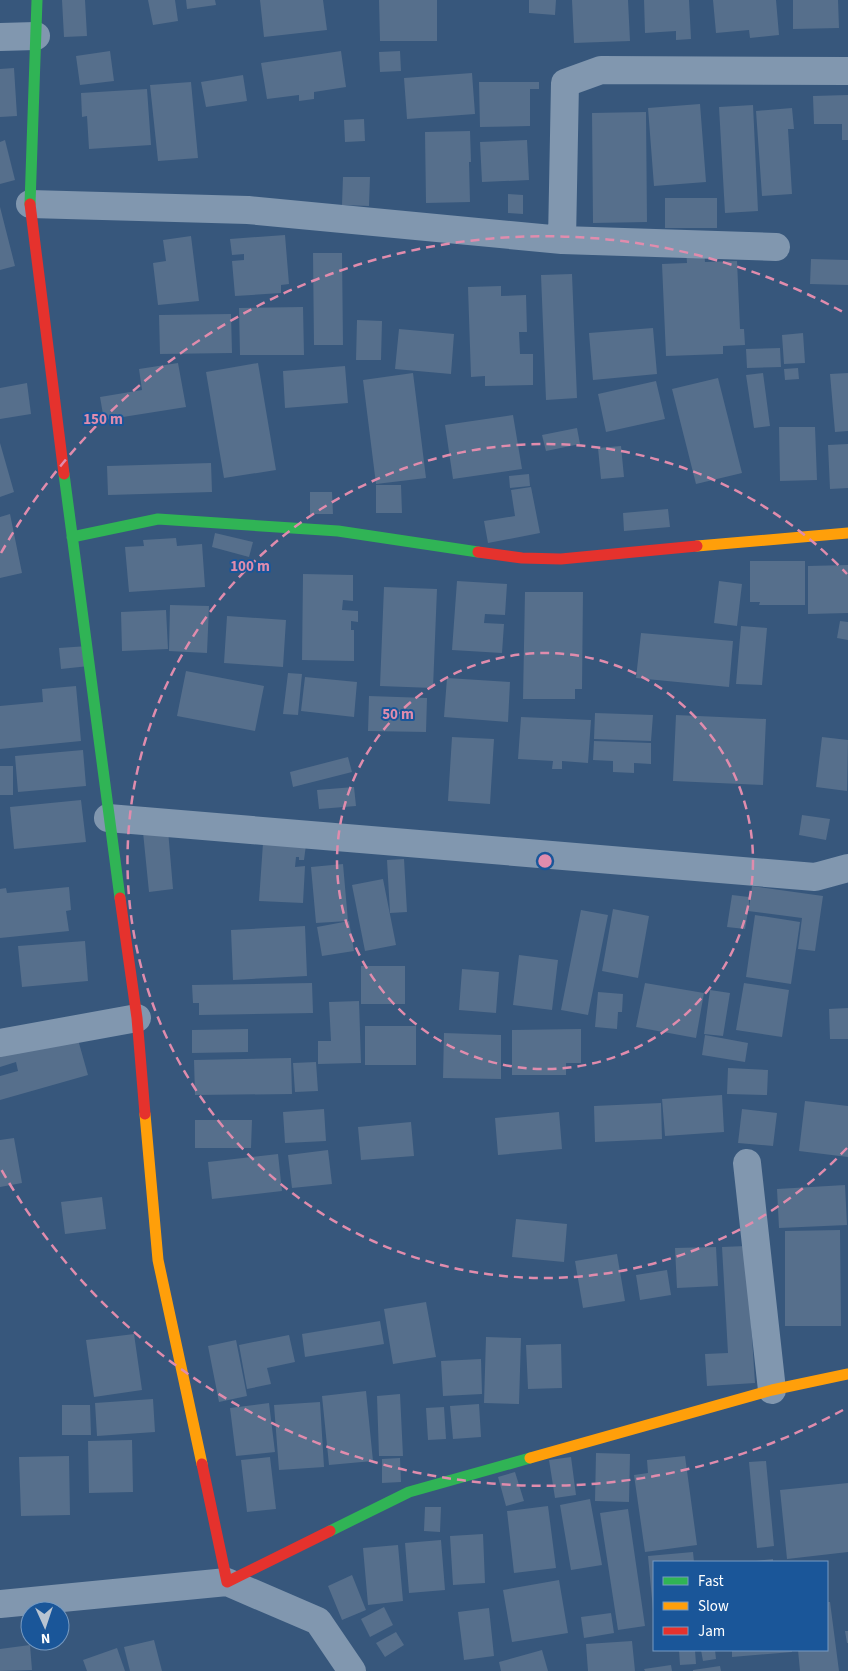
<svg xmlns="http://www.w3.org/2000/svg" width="848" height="1671" font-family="'Source Sans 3',sans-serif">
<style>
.building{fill:#566f8c}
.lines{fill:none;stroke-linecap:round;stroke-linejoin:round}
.street{stroke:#8197af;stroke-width:28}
.fast{stroke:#30b455;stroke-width:11}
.slow{stroke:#ff9f0a;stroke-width:11}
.jam{stroke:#e5322d;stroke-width:11}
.ring{fill:none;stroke:#e08cad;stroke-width:2.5;stroke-dasharray:9 6}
.centre{fill:#e08cad;stroke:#1a5699;stroke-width:2.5}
.ring-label{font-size:15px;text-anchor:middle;font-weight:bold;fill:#e08cad;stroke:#1a5699;stroke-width:4;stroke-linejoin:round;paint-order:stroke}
</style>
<rect width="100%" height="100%" fill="#37577c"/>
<path class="building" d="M62 0H85L87 36 64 37Z
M148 0H175L178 21 153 25Z
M186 0H215L216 5 187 9Z
M260 0H323L327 30 264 37Z
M379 0H437V41H380Z
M529 0H556L555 15 529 13Z
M572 0H628L630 41 574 43Z
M644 0H689L691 39 676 40V31L645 33Z
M713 0H776L779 35 750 38 749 30 716 33Z
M793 0H838L839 28 793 29Z
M110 51 114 81 80 85 76 56Z
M341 51 346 87 314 92V99L299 101V95L267 99 261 63Z
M400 51 401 71 380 72 379 52Z
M14 68 17 116 0 117V69Z
M472 73 475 114 407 119 404 78Z
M243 75 247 101 206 107 201 82Z
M191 82 198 158 158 161 150 85Z
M479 82H539V89H530V126L480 127Z
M147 89 151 145 89 149 87 116 82 117 81 93Z
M848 95V140H842V124H814L813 96Z
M700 104 706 182 654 186 648 108Z
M753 105 758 211 725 213 719 107Z
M792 108 794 129H788L792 194 762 196 756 111Z
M646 112 647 222 593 223 592 113Z
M364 119 365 141 345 142 344 120Z
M470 131 471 162H469L470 202 426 203 425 132Z
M5 140 15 180 0 184V142Z
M527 140 529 180 482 182 480 142Z
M343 177H370L369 206 342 205Z
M508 194 523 195V214L508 213Z
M665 198H717V228H665Z
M0 207 15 266 0 270Z
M285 235 289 284 281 285V293L235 296 232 261 244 260V254L232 255 230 239Z
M191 236 199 301 158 305 153 263 166 261 163 240Z
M686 249H704L705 262 737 261 740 329H744L745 345 723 346V354L666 356 662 264 687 263Z
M313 253H342L343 345H314Z
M811 259 848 260V285L810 284Z
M572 274 577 398 546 400 541 275Z
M501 286V296L526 295 527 332H519L520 354H533V385L485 386V376L471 377 468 287Z
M303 307 304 355H240L239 308Z
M231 314 232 353 160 354 159 315Z
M357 320 382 321 381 360H356Z
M653 328 657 374 593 380 589 333Z
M399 329 454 334 451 374 395 369Z
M803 333 805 363 784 364 782 335Z
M780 348 781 367 747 368 746 349Z
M178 363 186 407 104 420 100 397 142 390 139 369Z
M258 363 276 470 224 478 206 372Z
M345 366 348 403 285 408 283 371Z
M798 368 799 379 785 380 784 369Z
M413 373 426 478 376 484 363 380Z
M763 373 770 426 754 428 746 375Z
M848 373V431L835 432 830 374Z
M718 378 742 473 696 484 672 389Z
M656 381 665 419 606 432 598 394Z
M27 383 31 414 0 419V388Z
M513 415 522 469 453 479 445 425Z
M779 427H815L817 480 780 481Z
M577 428 580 444 546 451 542 435Z
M0 443 14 492 0 497Z
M848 444V488L830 489 828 445Z
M621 446 624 477 601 479 598 448Z
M211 463 212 492 108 495 107 466Z
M529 474 530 486 510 488 509 476Z
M376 485H401L402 513H376Z
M531 487 540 533 488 543 484 521 515 516 511 490Z
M310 492H332L333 514H310Z
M668 509 670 527 624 531 623 513Z
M10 514 22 573 0 578V517Z
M215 533 253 542 249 557 212 547Z
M176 538 177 546 202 544 205 587 129 592 125 547 144 546 143 540Z
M750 561H805V605H759L760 602H750Z
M848 565V613L808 614V566Z
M303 574 353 575V601L343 600 342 610 358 611V622L351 621V630H354V661L302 660Z
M457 581 507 584 505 615 485 614 484 623 504 624 502 653 452 650Z
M719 581 742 584 737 626 714 623Z
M384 587 437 589 433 688 380 686Z
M525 592H583L582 689H575V699H523Z
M170 605 209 606 207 653 169 651Z
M166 610 168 649 122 651 121 612Z
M227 616 286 620 283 667 224 663Z
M840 621 848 622V640L837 638Z
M741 626 767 628 762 685 736 684Z
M641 633 733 641 729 687 636 678Z
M88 646 89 666 61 669 59 648Z
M186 671 264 686 255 731 177 716Z
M288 673 302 674 298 715 283 714Z
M305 677 357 682 354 717 301 711Z
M447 678 510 682 508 722 444 717Z
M76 686 81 741 0 749V706L43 702 42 689Z
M369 696 427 698 426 732 368 731Z
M595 713 653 715 651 741 594 739Z
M676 715 766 719 763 785 673 781Z
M521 717 591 720 588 763 562 761V769H552L553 761 518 759Z
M452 737 494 739 490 804 448 801Z
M822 737 848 740 847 791 816 787Z
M594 741 651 743V764L634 763V773L613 772V761L593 760Z
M83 750 86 786 18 792 15 756Z
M348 757 352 772 293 787 290 772Z
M0 766H13V795H0Z
M354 787 356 806 319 809 317 790Z
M81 800 86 842 14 849 10 807Z
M802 815 830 819 826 840 799 835Z
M168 830 173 889 149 892 143 832Z
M263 843 306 845 304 860H299V857H296L295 867 305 866 303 903 259 901Z
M404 859 407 912 390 913 387 860Z
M343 864 348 921 316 923 311 867Z
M383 879 396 945 365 951 352 885Z
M752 886 823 896 815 951 798 949 802 918 748 911 745 929 727 927 732 895 749 897V908Z
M69 887 71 910 66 911 69 931 0 938V889L6 888 7 893Z
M613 909 649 916 638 978 602 971Z
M581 910 608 915 588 1015 561 1010Z
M755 915 800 922 791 984 746 977Z
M349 921 354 951 322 956 317 927Z
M305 926 307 976 233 980 231 930Z
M85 941 88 981 22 987 18 946Z
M519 955 558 960 552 1010 513 1005Z
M361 966H405V1004H361Z
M462 969 499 972 496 1013 459 1010Z
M312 983 313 1013 199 1015V1003H193L192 985Z
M645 983 704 993 696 1038 636 1027Z
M744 983 789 990 782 1037 736 1030Z
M710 990 730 993 723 1036 704 1034Z
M598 992 623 994 622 1012H618L617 1029 595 1027Z
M359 1001 361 1063 318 1064V1041H331L329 1002Z
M848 1008V1039H830L829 1009Z
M365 1026H416V1065H365Z
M75 1029 88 1075 0 1100V1076L18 1071 16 1062 0 1067V1051Z
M248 1029V1052L192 1053V1030Z
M581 1029V1063H566V1075H512V1030Z
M444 1033 501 1035V1079L443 1078Z
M705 1035 748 1043 745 1062 702 1055Z
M291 1058 292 1094 195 1095 194 1060Z
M316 1062 318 1091 295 1092 293 1063Z
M728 1068 768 1070 767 1095 727 1094Z
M722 1095 724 1132 665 1136 662 1099Z
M805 1101 848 1106V1157L799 1151Z
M661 1103 662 1139 595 1142 594 1106Z
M324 1109 326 1141 285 1143 283 1112Z
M742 1109 777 1113 773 1146 738 1143Z
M559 1112 562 1149 498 1155 495 1118Z
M195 1120H252L251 1148H195Z
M411 1122 414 1156 361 1160 358 1127Z
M14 1138 22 1183 0 1187V1140Z
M328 1150 332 1184 292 1188 288 1155Z
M278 1154 282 1191 212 1199 208 1162Z
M845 1185 847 1225 779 1228 777 1189Z
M102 1197 106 1229 65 1234 61 1202Z
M516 1219 567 1224 564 1262 512 1257Z
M840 1230 841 1326H785V1231Z
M746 1246 755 1383 707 1386 705 1354 728 1353 722 1247Z
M716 1247 718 1286 677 1288 675 1248Z
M617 1254 625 1301 583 1308 575 1261Z
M667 1270 671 1295 640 1300 636 1275Z
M426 1302 436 1357 393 1364 384 1309Z
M380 1321 384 1344 305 1357 302 1334Z
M134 1334 142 1390 94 1397 86 1340Z
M289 1335 295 1362 267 1368 271 1384 247 1389 239 1345Z
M486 1337 521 1338 519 1404 484 1403Z
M236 1340 247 1396 219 1402 208 1346Z
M561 1344 562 1388 528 1389 526 1345Z
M481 1359 482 1394 443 1396 441 1361Z
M366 1391 373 1461 329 1465 322 1396Z
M400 1394 403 1456H379L377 1396Z
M153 1399 155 1432 97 1436 95 1403Z
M320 1402 324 1467 279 1470 274 1405Z
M269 1403 275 1452 236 1456 230 1408Z
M479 1404 481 1437 453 1439 450 1406Z
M62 1405H90L91 1435H62Z
M444 1407 446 1439 428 1440 426 1408Z
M132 1440 133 1492 89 1493 88 1441Z
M596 1453 630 1454 629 1502 595 1501Z
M69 1456 70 1515 21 1516 19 1457Z
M685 1456 697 1545 645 1552 634 1475 648 1473 647 1460Z
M270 1457 276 1509 247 1512 241 1460Z
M571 1457 576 1495 555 1498 549 1460Z
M400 1458 401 1482 382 1483V1459Z
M766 1461 774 1546 757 1548 749 1462Z
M515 1472 524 1501 506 1506 498 1477Z
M848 1483V1552L787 1559 780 1490Z
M590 1499 602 1565 571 1570 560 1505Z
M548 1506 556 1568 514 1573 507 1511Z
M425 1507H441L440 1532 424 1531Z
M628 1509 645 1626 618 1630 600 1513Z
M483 1534 485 1583 453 1585 450 1536Z
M441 1540 445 1590 409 1593 405 1543Z
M398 1545 403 1601 368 1605 363 1548Z
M693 1552 694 1562H654V1610H653L648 1556Z
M773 1559V1562H756V1561Z
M352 1575 366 1610 342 1620 328 1586Z
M559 1580 568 1633 512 1642 503 1590Z
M827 1602H830L839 1671H800L798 1650H827Z
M384 1607 393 1625 370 1637 361 1619Z
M489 1608 494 1656 464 1660 458 1612Z
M611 1613 614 1633 584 1638 581 1617Z
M845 1631H848V1643H847Z
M396 1632 404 1645 385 1657 376 1643Z
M154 1640 162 1671H130L124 1647Z
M632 1641 635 1671H588L586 1644Z
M30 1645 32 1670 0 1671V1649Z
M117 1648 125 1671H87L83 1660Z
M542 1650 548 1671H501L499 1662Z
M679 1650H695L696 1664 680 1665Z
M701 1650H715L716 1659 703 1661Z
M732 1650H792V1652L732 1657Z
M671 1665 672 1671H645L644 1669Z
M720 1666 721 1671H693V1670Z"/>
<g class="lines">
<path class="street" d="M0 37 36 36
M30 204 248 210 562 240 776 247
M562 240 565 83 601 70 848 71
M108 818 815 877 848 868
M0 1043 137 1018
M747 1163 772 1390
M0 1604 227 1582 318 1621 352 1671"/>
<path class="fast" d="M30 204 37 0
M64 474 120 898
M72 537 158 519 338 531 478 552
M330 1531 409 1492 530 1458"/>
<path class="slow" d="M697 546 848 533
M145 1114 158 1260 202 1464
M530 1458 772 1390 848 1374"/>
<path class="jam" d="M30 204 64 474
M478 552 522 558 561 559 697 546
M120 898 137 1018 145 1114
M202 1464 227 1582 330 1531"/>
</g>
<g class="ring">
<circle cx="545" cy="861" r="208"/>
<path d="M847 1148A417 417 0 1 1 847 574"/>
<path d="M843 1410A625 625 0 0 1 1 1169M1 553A625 625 0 0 1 843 312"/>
</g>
<circle cx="545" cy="861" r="8" class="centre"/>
<g class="ring-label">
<text x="103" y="424">150 m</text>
<text x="250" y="571">100 m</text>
<text x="398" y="719">50 m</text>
</g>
<rect x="653" y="1561" width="175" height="90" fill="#1a5699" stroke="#769ac2"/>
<rect x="663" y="1577" width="25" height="8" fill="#30b455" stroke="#769ac2"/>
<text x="698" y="1586" font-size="15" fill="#ffffff">Fast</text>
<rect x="663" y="1602" width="25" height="8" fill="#ff9f0a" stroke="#769ac2"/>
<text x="698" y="1611" font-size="15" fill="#ffffff">Slow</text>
<rect x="663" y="1627" width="25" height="8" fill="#e5322d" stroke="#769ac2"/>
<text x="698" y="1636" font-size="15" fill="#ffffff">Jam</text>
<g transform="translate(45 1626) rotate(177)"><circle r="24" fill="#1a5699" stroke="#769ac2"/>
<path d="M0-4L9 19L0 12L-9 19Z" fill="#b9c4d1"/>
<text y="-8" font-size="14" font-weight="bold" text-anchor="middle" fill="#ffffff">N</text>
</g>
</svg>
